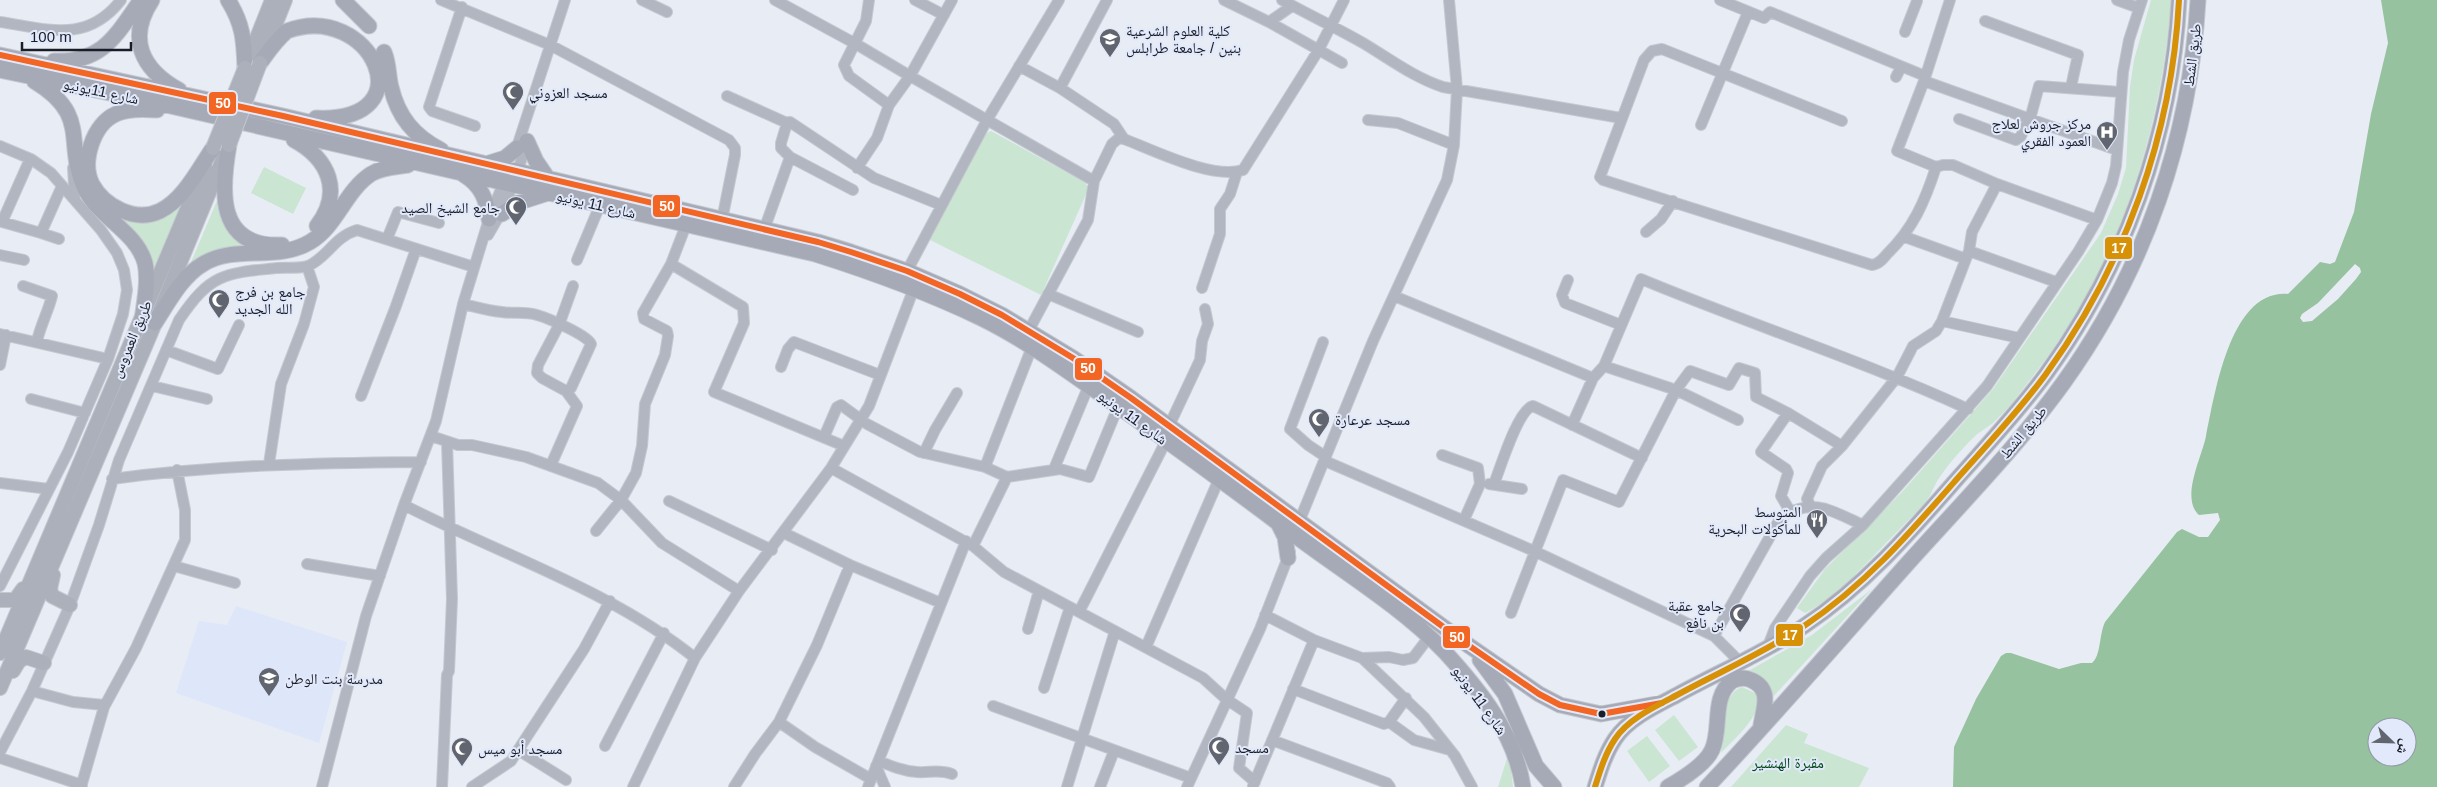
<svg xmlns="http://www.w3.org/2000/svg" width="2437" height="787" font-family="Arial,'Noto Naskh Arabic',sans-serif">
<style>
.built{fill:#dee6fa}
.green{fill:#cae5d2}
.water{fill:#96c29f;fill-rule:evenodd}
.pier{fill:#e8ecf5}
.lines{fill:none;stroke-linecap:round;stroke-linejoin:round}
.minor-casing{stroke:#c4c8cf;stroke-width:12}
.major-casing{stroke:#c4c8cf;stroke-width:16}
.highway-casing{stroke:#c4c8cf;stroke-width:17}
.minor{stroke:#b2b6c0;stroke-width:10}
.major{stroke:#acb0bb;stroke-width:14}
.highway{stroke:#a6aab7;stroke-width:15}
.major-bridge-casing{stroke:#c4c8cf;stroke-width:16;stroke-linecap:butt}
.major-bridge{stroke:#acb0bb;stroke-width:14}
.bus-1-casing{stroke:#e2e9fb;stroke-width:10}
.bus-2-casing{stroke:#e2e9fb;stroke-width:10}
.bus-1{stroke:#f26522;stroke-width:6}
.bus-2{stroke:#d69106;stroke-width:6}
.bus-dot{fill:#191d27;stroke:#e2e9fb;stroke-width:2}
.labels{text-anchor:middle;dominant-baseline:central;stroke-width:4;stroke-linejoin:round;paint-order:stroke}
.poi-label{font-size:15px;fill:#191d27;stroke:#e2e9fb;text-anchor:start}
.street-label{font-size:15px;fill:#191d27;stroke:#e2e9fb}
.park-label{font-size:15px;fill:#004917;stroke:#e2e9fb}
.line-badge{stroke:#e2e9fb;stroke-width:2}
.badge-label{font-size:14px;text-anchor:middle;font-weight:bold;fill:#fff}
</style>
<rect width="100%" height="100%" fill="#e8ecf5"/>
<path class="built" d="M236 606 347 642 319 743 176 693 199 621 227 625Z"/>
<path class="green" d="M2151 0H2171C2161 137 2116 273 2029 381 2019 394 2008 409 1995 421 1989 427 1980 431 1974 437 1962 449 1949 463 1940 477 1935 483 1933 491 1929 497 1919 511 1905 523 1893 536 1866 563 1839 595 1805 613L1797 608 1825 569 1903 491 1993 389 2101 233 2118 194 2126 168 2130 87 2134 60Z
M991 131 1086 183 1088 190 1041 295 930 240 985 134Z
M264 167 306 188 293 214 251 193Z
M219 196 224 217 266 249 186 274Z
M185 201 150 287 149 263 105 208C144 219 152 229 185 201Z
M1872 589 1771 699 1743 674 1812 635Z
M1742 687 1757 694C1766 712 1733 740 1721 753 1726 733 1718 696 1742 687Z
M1674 715 1698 747 1679 761 1655 730Z
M1786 725 1808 734 1804 743 1869 768 1859 787H1731Z
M1647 736 1670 766 1649 782 1627 751Z
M1509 752 1513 787H1498Z"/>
<path class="water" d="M2381 0H2437V787H1953L1954 747 1976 699 2001 656 2006 653H2011L2059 669 2081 663H2092C2101 656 2099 635 2105 622L2177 532 2182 529 2199 537H2208L2220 520 2218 513 2199 515C2180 498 2202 457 2206 436 2215 394 2230 289 2288 294L2320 262 2330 264 2335 262 2354 212 2371 114 2388 43ZM2377 727H2407V757H2377Z"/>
<path class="pier" d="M2355 264 2360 268 2361 272 2356 279 2338 299 2312 321 2303 322 2300 318 2302 314 2318 303Z"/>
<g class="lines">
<g class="minor-casing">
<path id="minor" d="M441 0 550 45 729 140 735 148V155L722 220
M642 0 667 12
M775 0 856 44 910 76 952 0
M869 0 866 21 844 65 849 76 889 105 910 76 1094 181
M915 0 944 15
M1224 0 1269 22 1342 63
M1282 0C1309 15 1337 28 1363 43 1390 59 1413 77 1443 87L1621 118
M1720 0 1764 18 1770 12 1925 76
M1950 0 1924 81 1897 151 1936 167 1943 165H1953L1997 184
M2117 0 2139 8
M462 7 429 107 432 111 475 126
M1985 21 2078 55 2071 87
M0 22C47 29 87 44 121 0
M1269 22 1292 6
M1905 32 1917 1
M1019 66 1060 88 1114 124 1124 139
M1896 77 1901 67
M1924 81 2117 150
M1060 88 1107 0
M727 96 787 123 790 122 874 178 941 205
M1959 119 2016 140 2021 136 2029 119
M2030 119 2039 86 2120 92
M1368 120 1398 123 1454 145
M1842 121 1662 49 1652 51 1644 60 1600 177 1603 180 1872 265C1879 264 1883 259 1887 254 1913 229 1925 201 1936 167
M787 123 781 143V148L790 157 853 190
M1701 125 1748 12
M0 146 31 159 51 173 101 230 117 253 124 270 127 290 123 314 108 359 68 452 0 586
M515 153 565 0
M30 159 2 222 41 233
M73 168 75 200
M857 168 877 138 889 105
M764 230 790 157
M1646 232 1661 219 1673 201
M488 235C507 205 518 174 527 140
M1905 237 1966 259
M59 239 41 233 62 186
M387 239 398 212 439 223
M1969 251 2056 282
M0 255 24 260
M577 260 600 205
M671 264 743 307 744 323 714 392 844 446
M907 271 987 120 1059 0
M1568 280 1562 295 1565 303 1621 325
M23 286 52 296C48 312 41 324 37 341
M1202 288 1220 234V209L1230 194 1237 172
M1048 294 1138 332
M1394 296 1593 378
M463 304C476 307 489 311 502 312 514 314 525 311 537 315 548 318 589 336 591 344L571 388 566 391 542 378 537 373 538 365 559 325 573 286
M1942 321 2019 338
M1029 330 1088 220 1094 181 1112 144 1119 138 1124 139C1153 150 1213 180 1243 170L1318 51 1344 0
M0 334 108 359
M1323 342 1290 429 1308 445 1326 457
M166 350 218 369 239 325
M0 365 6 335
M1604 366 1676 390 1738 420
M781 367 788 349 794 342 880 375
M152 386 207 399
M361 396 396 306 416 249
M31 399 85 413
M1788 413 1761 452 1786 469 1788 473 1781 496 1790 511
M1572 425 1593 378 1604 366 1641 279C1749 324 1861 360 1968 409
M1169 426 1200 360 1202 341 1208 324 1205 309
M431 436 458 445H472L526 457 598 483 621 500 662 543 739 591
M824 437 837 407 841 405 867 424 920 452 985 467 1007 477 1060 469 1089 477 1118 407
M924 453 935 430 957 393
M1442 455 1478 468 1480 484 1464 520
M1325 461 1534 551 1714 636
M269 464 281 384 304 324 314 287 307 266
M551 465 577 406 566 391
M985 467 1032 347
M831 468 973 546 1004 572 1203 678 1226 699 1247 713 1239 768 1255 782
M1054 469 1089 385
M112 479C215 465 317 463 421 462
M0 483 49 489
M1489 484 1522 489
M1494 484C1500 469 1518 409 1533 406L1642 458
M669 501 772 550
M404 505C501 555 609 589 695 658
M1811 507 1807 499 1822 466 1842 446 1897 377 1913 346 1936 331 1942 321 1969 251 1972 232 1997 184 2097 220
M1299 522 1373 341 1447 180 1454 145 1457 89 1449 0
M596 531 621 500 636 473 642 446 645 404 665 355 668 336 667 331 644 319 643 313 671 264 686 225
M784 533 850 565
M973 546 1007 477
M307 564 380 576
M174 566 235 583
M1079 612 1166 441
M1511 613 1563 480 1619 502 1676 390 1690 371 1729 385 1739 368 1755 373 1756 397 1788 413 1842 446
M1265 615 1314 640
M1028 629 1039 591
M1146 647 1219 479
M1767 649 1775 628 1810 576 1826 558 1863 525 1987 386 2078 252 2097 220 2112 183 2116 166 2123 72 2129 40 2142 0
M1362 658 1424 717 1455 756 1472 787
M1739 661 1714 636 1781 517C1814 497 1831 511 1863 525
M1044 688 1070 607
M1293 689 1384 724 1389 722 1406 698
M32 691 73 702 104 705
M993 706 1191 778
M779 722 815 747 871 779
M1389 722 1414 740 1450 750
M1272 740 1387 783 1390 787
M605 746 664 633
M518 750 566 780
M0 752 32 691 70 605 99 525 119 460 179 320C210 274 224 273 277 268 286 267 299 269 308 266 327 258 334 237 357 230L474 267
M0 758 82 785
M879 761C891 766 903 771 917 772 930 773 939 769 952 774
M876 766 885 787
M1253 786 1314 640 1362 658 1389 657 1403 660 1413 658 1429 637
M81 787 104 707 136 648 185 540V510L177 470
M322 787 366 616 404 505 436 421 463 304 489 219 505 179
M442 787 447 675 449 671 452 599 447 442
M472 787 511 761 584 649 610 601
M633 787 695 658 739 591 831 468 869 406 914 288
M734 787 755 754 779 722 817 645 850 565 941 603
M868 787 966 541
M1067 787 1115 631
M1100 787 1114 751
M1187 787 1260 629 1290 552"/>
</g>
<g class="major-casing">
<path id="major" d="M264 53 285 0
M245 68 272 0
M53 575 50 589 52 596 70 605
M0 600H15L23 589
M0 653 205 167
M13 671 19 661 26 657 44 663
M0 688 155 323 225 154"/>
</g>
<g class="highway-casing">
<path id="highway" d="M152 0C127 38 141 69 179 90
M228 0C243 24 244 40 245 68
M343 0 369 26
M384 52C389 63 388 76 391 87 398 117 414 136 441 150
M0 55 283 116 818 242 851 252 907 271 960 294 1002 315 1073 358 1131 398 1468 645 1539 694 1560 705 1601 714 1662 703
M54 61C103 63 116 35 141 0
M260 63C268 52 276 40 287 31 371 0 428 123 316 118
M0 70 153 102 815 254C872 272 927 292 981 318 1030 342 1074 376 1119 407 1176 447 1233 489 1289 531 1340 570 1398 604 1444 651 1480 690 1515 734 1523 787
M34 81C92 116 63 142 85 189 99 218 136 231 145 263 149 281 144 303 142 321
M157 110C144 109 128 108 116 114 93 124 81 162 92 184 104 206 135 223 160 211 184 199 198 170 213 148
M294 140C329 159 343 192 317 226
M527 141 536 161 549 180
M229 145C221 190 216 248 282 245
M486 164 505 158 517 148
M464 175C481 185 487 200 489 219
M502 214 517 203 545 194
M155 323C168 303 182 276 203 264 236 244 277 262 310 242 337 226 345 191 371 174 382 167 396 167 408 165
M1279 525 1285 537 1288 558
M1480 660 1505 694 1536 766 1554 787
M1595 787C1600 771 1605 754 1615 739 1628 719 1656 706 1677 695 1719 672 1764 653 1804 626 1864 586 1909 534 1956 480 1987 445 2019 411 2046 374 2125 265 2172 135 2179 0
M1668 787C1682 779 1705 765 1712 750 1722 729 1711 697 1732 681 1738 678 1745 677 1751 680 1772 689 1764 707 1761 725
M1707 787C1776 714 1841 638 1908 563 1961 504 2018 446 2064 382 2145 269 2190 139 2198 0"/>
</g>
<use href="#minor" class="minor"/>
<use href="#major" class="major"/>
<use href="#highway" class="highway"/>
<g class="major-bridge-casing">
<path id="major-bridge" d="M229 145 260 63
M213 148 245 68"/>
</g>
<use href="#major-bridge" class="major-bridge"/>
<g class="bus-1-casing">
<path id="bus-1" d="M0 55 283 116 818 242 851 252 907 271 960 294 1002 315 1073 358 1131 398 1468 645 1539 694 1560 705 1601 714 1662 703"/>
</g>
<g class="bus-2-casing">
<path id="bus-2" d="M1595 787C1600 771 1605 754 1615 739 1628 719 1656 706 1677 695 1719 672 1764 653 1804 626 1864 586 1909 534 1956 480 1987 445 2019 411 2046 374 2125 265 2172 135 2179 0"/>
</g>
<use href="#bus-1" class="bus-1"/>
<use href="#bus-2" class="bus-2"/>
</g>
<defs>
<g id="university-pin" transform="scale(1.125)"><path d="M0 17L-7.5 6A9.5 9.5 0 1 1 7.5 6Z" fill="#61656f" stroke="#e2e9fb"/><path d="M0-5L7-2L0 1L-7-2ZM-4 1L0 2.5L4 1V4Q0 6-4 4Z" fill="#fff"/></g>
<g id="mosque-pin" transform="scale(1.125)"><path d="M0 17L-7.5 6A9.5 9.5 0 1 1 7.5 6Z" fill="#61656f" stroke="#e2e9fb"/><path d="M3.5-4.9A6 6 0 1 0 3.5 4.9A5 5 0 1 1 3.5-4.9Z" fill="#fff"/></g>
<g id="hospital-pin" transform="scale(1.125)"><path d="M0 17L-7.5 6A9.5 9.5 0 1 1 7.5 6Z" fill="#61656f" stroke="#e2e9fb"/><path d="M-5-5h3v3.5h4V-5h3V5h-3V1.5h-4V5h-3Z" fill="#fff"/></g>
<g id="restaurant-pin" transform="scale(1.125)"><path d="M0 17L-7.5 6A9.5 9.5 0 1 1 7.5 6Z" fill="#61656f" stroke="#e2e9fb"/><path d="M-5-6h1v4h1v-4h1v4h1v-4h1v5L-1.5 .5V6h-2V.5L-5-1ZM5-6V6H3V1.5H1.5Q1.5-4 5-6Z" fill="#fff"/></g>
<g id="school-pin" transform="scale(1.125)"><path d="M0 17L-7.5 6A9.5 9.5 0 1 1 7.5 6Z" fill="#61656f" stroke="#e2e9fb"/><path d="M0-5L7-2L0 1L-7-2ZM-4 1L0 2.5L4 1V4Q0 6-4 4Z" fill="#fff"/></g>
</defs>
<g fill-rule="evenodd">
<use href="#university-pin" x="1110" y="39"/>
<use href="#mosque-pin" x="513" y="92"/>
<use href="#hospital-pin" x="2107" y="132"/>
<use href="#mosque-pin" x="516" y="207"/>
<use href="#mosque-pin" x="219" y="300"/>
<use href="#mosque-pin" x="1319" y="419"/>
<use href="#restaurant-pin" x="1817" y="520"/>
<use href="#mosque-pin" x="1740" y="614"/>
<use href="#school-pin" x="269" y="678"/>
<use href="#mosque-pin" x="1219" y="747"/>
<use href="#mosque-pin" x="462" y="748"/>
</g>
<circle class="bus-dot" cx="1602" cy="714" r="4.5"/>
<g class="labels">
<g class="poi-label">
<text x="1126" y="30">كلية العلوم الشرعية<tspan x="1126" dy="17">بنين / جامعة طرابلس</tspan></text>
<text x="529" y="92">مسجد العزوني</text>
<text x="2091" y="123" text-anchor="end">مركز جروش لعلاج<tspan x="2091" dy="17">العمود الفقري</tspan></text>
<text x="500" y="207" text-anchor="end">جامع الشيخ الصيد</text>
<text x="235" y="291">جامع بن فرج<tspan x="235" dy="17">الله الجديد</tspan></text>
<text x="1335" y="419">مسجد عرعارة</text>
<text x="1801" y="511" text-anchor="end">المتوسط<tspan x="1801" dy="17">للمأكولات البحرية</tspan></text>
<text x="1724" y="605" text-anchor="end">جامع عقبة<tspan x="1724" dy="17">بن نافع</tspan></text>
<text x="285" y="678">مدرسة بنت الوطن</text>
<text x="1235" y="747">مسجد</text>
<text x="478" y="748">مسجد أبو ميس</text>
</g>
<g class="street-label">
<text transform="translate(2192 55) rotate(-83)">طريق الشط</text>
<text transform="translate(101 91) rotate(12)">شارع 11يونيو</text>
<text transform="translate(596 204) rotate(13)">شارع 11 يونيو</text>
<text transform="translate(131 339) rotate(-67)">طريق العمروس</text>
<text transform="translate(1133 417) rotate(36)">شارع 11 يونيو</text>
<text transform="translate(2023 432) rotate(-50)">طريق الشط</text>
<text transform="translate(1480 700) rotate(54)">شارع 11 يونيو</text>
</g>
<g class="park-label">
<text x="1788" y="762">مقبرة الهنشير</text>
</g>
</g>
<g class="line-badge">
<rect x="208" y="91" width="29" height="24" rx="5" fill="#f26522"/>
<rect x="652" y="194" width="29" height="24" rx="5" fill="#f26522"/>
<rect x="2104" y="236" width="29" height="24" rx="5" fill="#d69106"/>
<rect x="1074" y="357" width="29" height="24" rx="5" fill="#f26522"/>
<rect x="1775" y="623" width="29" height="24" rx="5" fill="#d69106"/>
<rect x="1442" y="625" width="29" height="24" rx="5" fill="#f26522"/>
</g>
<g class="badge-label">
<text x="223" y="108">50</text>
<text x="667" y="211">50</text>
<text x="2119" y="253">17</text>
<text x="1088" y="373">50</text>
<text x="1790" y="640">17</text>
<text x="1457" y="642">50</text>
</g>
<g transform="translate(2392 742) rotate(113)"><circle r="24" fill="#e2e9fb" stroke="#9297a6"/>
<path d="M0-4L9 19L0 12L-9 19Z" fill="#61656f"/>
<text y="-8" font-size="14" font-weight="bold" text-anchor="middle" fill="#191d27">ش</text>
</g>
<path d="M22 42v8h109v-8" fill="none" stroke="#191d27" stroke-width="2.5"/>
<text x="30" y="42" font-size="15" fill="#191d27" stroke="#e2e9fb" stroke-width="4" paint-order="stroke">100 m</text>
</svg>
